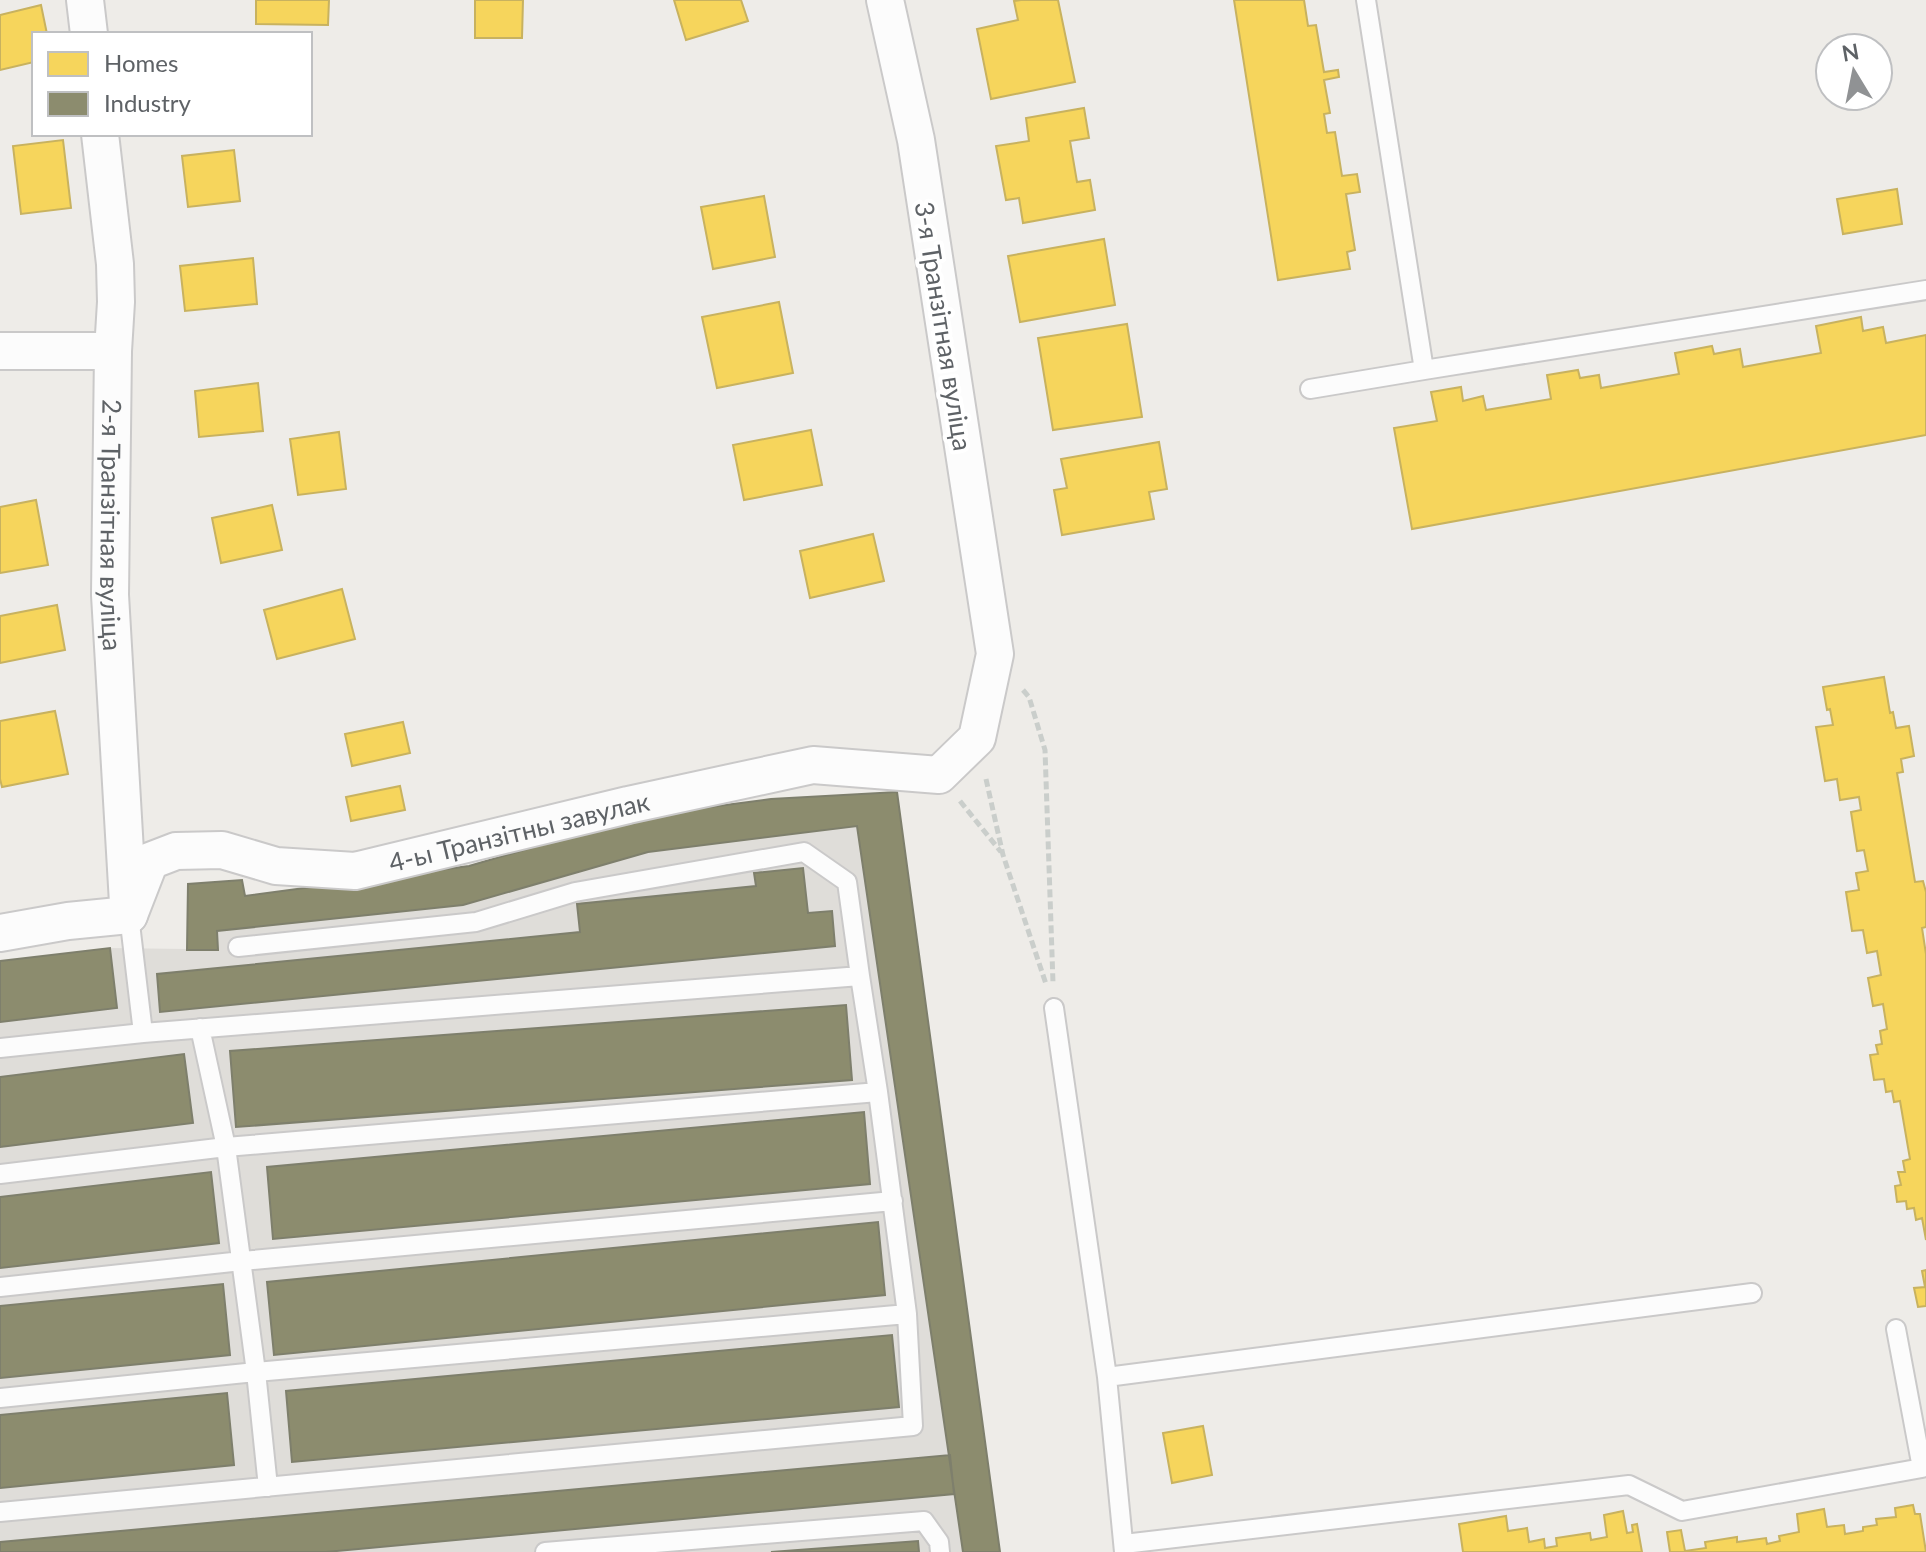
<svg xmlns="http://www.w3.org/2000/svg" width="1926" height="1552" font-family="Lato,sans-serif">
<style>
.industrial{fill:#dfddd9}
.homes{fill:#f6d55c;stroke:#c8b25f;stroke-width:2}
.industry{fill:#8c8c6e;stroke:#7e7f6c;stroke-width:2}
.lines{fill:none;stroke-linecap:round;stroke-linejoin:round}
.lane-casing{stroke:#cac9c9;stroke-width:22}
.street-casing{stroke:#cac9c9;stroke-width:40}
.path{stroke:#cacecb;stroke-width:5;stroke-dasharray:8 4;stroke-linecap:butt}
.lane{stroke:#fcfcfc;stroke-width:18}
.street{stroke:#fcfcfc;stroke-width:36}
.labels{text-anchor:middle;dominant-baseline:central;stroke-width:8;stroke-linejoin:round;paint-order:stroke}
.street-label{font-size:26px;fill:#5e6266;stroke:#fff}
</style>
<rect width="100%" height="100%" fill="#eeece8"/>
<path class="industrial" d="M897 792 1000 1552H0V961L109 948 187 949 188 884 242 880 245 896 469 866 641 816Z"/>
<path class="homes" d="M256 0H329L328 25 256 24Z
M475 0H523L522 38H475Z
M674 0H741L748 21 686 40Z
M1021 0H1058L1075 82 991 99 977 29 1018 20 1014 1Z
M1234 0H1304L1308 26 1316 25 1324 72 1338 70 1339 77 1324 80 1330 113 1324 114 1327 133 1335 132 1342 176 1357 174 1360 192 1346 194 1355 250 1347 252 1350 269 1278 280Z
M41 5 47 34H34V62L0 70V15Z
M1084 108 1089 138 1070 141 1077 182 1090 180 1095 210 1023 223 1019 198 1006 200 996 146 1029 141 1026 118Z
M63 140 71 208 21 214 13 146Z
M234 150 240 201 188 207 182 156Z
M1897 189 1902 224 1843 234 1837 199Z
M764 196 775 257 713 269 701 207Z
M1104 239 1115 305 1020 322 1008 256Z
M253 258 257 304 185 311 180 266Z
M779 302 793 373 717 388 702 317Z
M1861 317 1863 331 1883 327 1886 343 1926 335V435L1412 529 1394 428 1437 421 1431 392 1461 387 1463 401 1483 396 1486 410 1551 399 1547 375 1578 370 1580 378 1599 375 1601 388 1679 374 1675 353 1712 346 1714 354 1740 349 1743 367 1821 353 1816 326Z
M1127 324 1142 417 1053 430 1038 338Z
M258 383 263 431 199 437 195 391Z
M811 430 822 485 744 500 733 445Z
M339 432 346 489 298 495 290 439Z
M1159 442 1167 489 1149 492 1154 519 1062 535 1054 490 1067 488 1061 459Z
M36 500 48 565 0 573V507Z
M272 505 282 550 221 563 212 518Z
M873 534 884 581 810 598 800 551Z
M342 589 355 639 277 659 264 610Z
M57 605 65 650 0 663V616Z
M1884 677 1890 713 1893 712 1896 728 1909 726 1914 756 1901 759 1903 772 1897 773 1915 882 1923 881 1926 892V927L1922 928 1926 954V1240L1922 1218 1916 1220 1914 1208 1907 1209 1906 1201 1897 1202 1895 1186 1901 1185 1898 1172H1905L1903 1161 1910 1159 1900 1101 1894 1102 1892 1091 1886 1092 1884 1079 1874 1080 1870 1055 1878 1054 1876 1045 1882 1044 1880 1031 1887 1029 1883 1004 1873 1006 1868 978 1881 975 1877 951 1867 953 1863 930 1852 931 1846 892 1859 890 1856 873 1868 871 1864 850 1857 851 1851 812 1861 810 1859 797 1840 800 1837 779 1825 781 1816 727 1833 725 1830 709 1827 710 1823 687Z
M55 711 68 774 2 787 0 779V721Z
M403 722 410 753 352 766 345 734Z
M400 786 405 810 351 821 346 797Z
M1926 1270V1306L1918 1307 1914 1288 1925 1287 1922 1271Z
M1203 1426 1212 1475 1172 1483 1163 1433Z
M1913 1505 1915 1514H1920L1926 1552H1670L1667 1532 1681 1530 1685 1551 1706 1548 1705 1542 1737 1537V1542L1766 1538 1767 1544 1780 1541 1779 1536 1799 1532 1797 1514 1824 1509 1827 1527 1844 1525 1845 1534 1863 1531V1527L1877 1525 1876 1519 1896 1517 1895 1508Z
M1623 1511 1627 1533 1633 1532 1632 1525 1637 1524 1642 1552H1463L1459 1524 1506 1516 1508 1531 1527 1528 1529 1542 1544 1539 1545 1548 1557 1546 1556 1538 1590 1533 1591 1540 1607 1537 1604 1515Z"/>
<path class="industry" d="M897 792 1000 1552H963L857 826 648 852 463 905 217 931 218 950H187L188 884 242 880 245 896 469 866 641 816 771 799Z
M803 868 808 913 832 911 835 946 160 1012 157 974 580 932 577 904 756 886 754 873Z
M110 948 117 1008 0 1022V961Z
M846 1005 852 1080 236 1127 230 1051Z
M184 1054 193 1123 0 1147V1077Z
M864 1112 870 1184 273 1239 267 1167Z
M211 1172 219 1243 0 1268V1197Z
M878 1222 885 1295 274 1355 267 1282Z
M223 1284 230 1355 0 1378V1306Z
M892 1335 899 1407 292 1462 286 1391Z
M227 1393 234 1465 0 1488V1415Z
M950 1455 954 1494 326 1552H0V1542Z
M918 1541 919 1552H771Z"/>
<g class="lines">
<g class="lane-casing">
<path id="lane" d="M1366 0 1424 370 1926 290
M1310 389 1424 370
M129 915 143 1033
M1054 1008 1107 1377 1124 1552
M200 1028 226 1147 256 1372 268 1487
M0 1048 143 1033 860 976 847 882 804 852 575 892 476 922 238 947
M0 1174 226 1147 878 1092
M0 1287 242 1261 893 1201
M1107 1377 1752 1293
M0 1398 256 1372 907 1314
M0 1512 913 1426 907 1314 878 1092 860 976
M1124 1544 1629 1485 1682 1511 1922 1468 1896 1329
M545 1552 924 1521 939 1542 940 1552"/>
</g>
<g class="street-casing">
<g id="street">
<path d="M85 0 89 34"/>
<path id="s1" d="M100 134 115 264 116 302 113 351 110 595 128 903"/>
<path d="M0 351H113"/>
<path id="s2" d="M129 915 150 861 176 851 222 850 276 866 355 871 628 805 813 765 939 775 977 738 995 654 916 140 885 0"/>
<path d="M0 933 68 921 129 915"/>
</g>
</g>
<path class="path" d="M1023 690 1029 697 1045 750 1053 983
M986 779 1003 855 1046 984
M960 801 1001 852"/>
<use href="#lane" class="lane"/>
<use href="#street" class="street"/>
</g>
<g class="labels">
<g class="street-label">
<text transform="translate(944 326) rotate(81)">3-я Транзітная вуліца</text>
<text stroke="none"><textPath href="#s1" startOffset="392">2-я Транзітная вуліца</textPath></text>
<text stroke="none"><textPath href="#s2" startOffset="436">4-ы Транзітны завулак</textPath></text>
</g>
</g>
<rect x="32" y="32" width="280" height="104" fill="#ffffff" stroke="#bfc0c2" stroke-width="2"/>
<rect x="48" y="52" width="40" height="24" fill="#f6d55c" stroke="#bfc0c2" stroke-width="2"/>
<text x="104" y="72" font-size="24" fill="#5e6266">Homes</text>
<rect x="48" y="92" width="40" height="24" fill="#8c8c6e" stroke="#bfc0c2" stroke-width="2"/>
<text x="104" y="112" font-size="24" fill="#5e6266">Industry</text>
<g transform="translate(1854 72) rotate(350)"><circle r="38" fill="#ffffff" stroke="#bfc0c2" stroke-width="2"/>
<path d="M0-6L14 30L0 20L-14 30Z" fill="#909294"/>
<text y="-12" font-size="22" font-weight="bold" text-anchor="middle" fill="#5e6266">N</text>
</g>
</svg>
